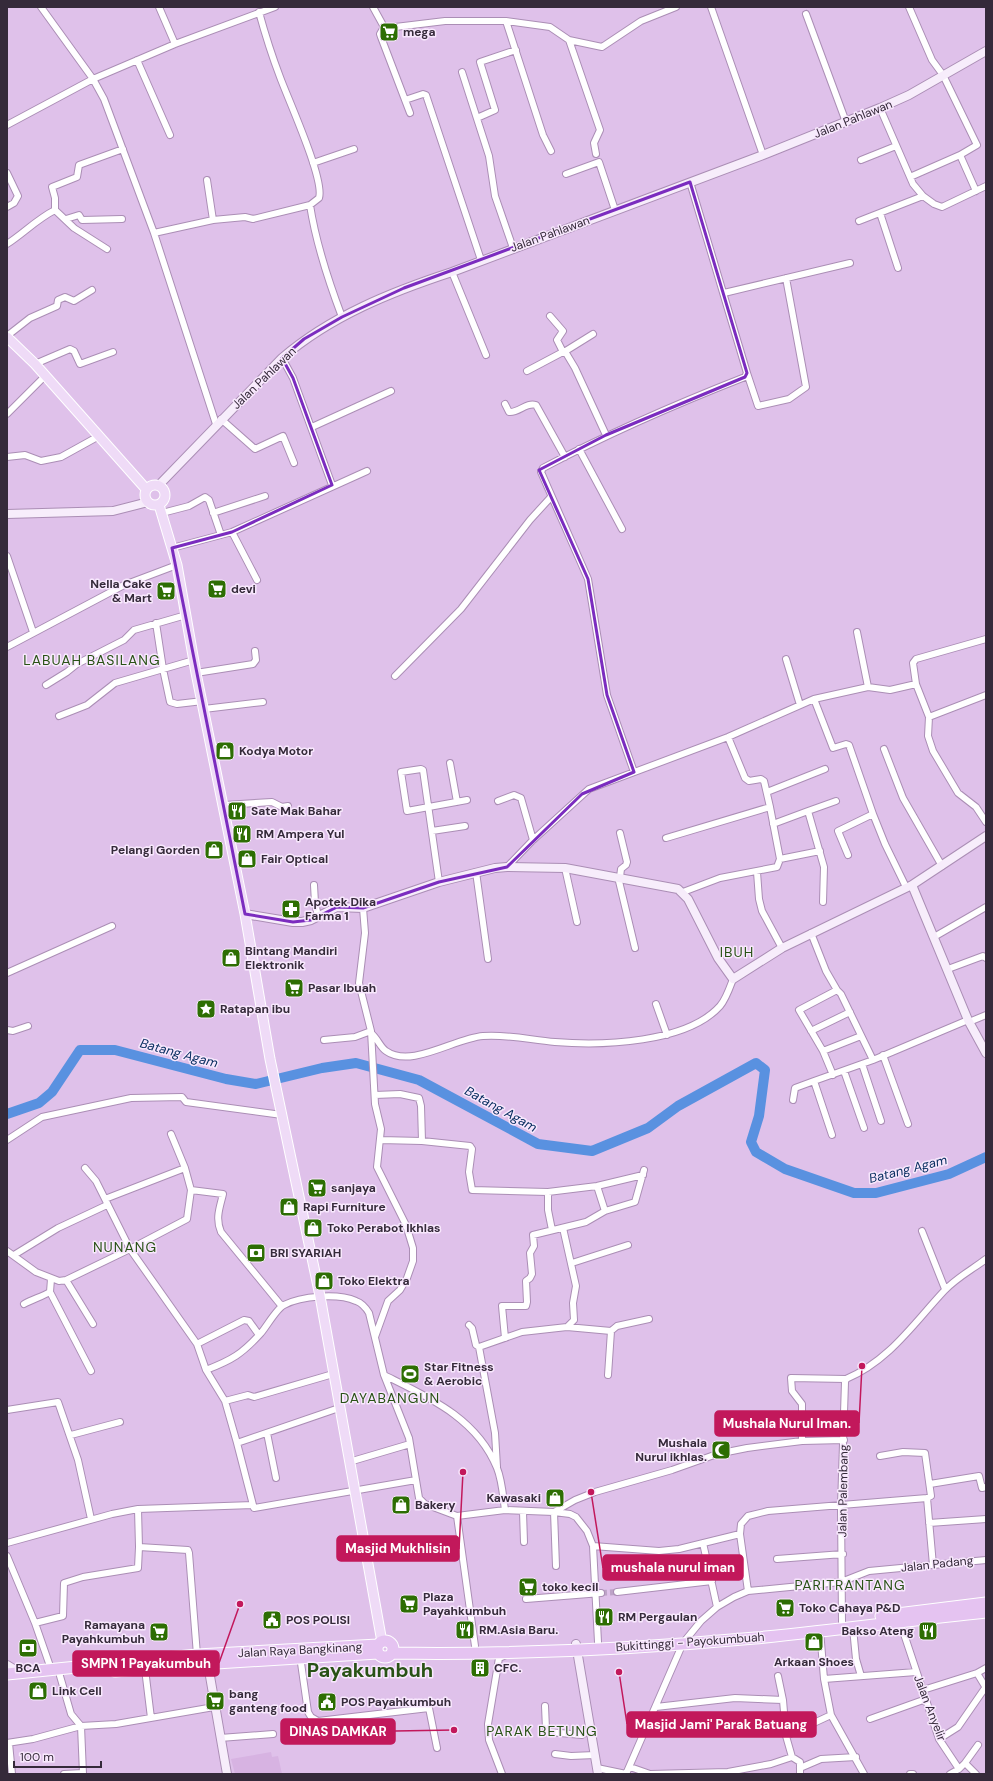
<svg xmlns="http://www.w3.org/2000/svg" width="993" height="1781" font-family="'DM Sans',sans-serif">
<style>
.built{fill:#d7b3e2}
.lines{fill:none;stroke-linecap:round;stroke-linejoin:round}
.river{stroke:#5991e0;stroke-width:10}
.street-tunnel{stroke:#bda3c7;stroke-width:6;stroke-dasharray:6 3;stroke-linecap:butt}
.street-casing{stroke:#ab8eb5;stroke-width:8}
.secondary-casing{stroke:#ab8eb5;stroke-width:10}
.primary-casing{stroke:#fff;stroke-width:11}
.highway-casing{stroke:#fff;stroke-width:13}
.street{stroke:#fff;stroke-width:6}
.secondary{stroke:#f7edfb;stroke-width:8}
.primary{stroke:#efdbf7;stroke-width:9}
.highway{stroke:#e5c3f1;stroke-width:11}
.marked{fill:none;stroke:#7b2cbf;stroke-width:3;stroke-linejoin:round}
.labels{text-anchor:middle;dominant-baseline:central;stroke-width:3;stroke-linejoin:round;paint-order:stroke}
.poi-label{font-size:12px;font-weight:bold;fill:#352a3a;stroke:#f8e8fd;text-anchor:start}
.street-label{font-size:12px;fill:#352a3a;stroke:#f8e8fd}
.water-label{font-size:13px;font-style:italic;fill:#0a2f61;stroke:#f8e8fd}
.quarter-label{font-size:14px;letter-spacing:1px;fill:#295216;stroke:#f8e8fd}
.town-label{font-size:20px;font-weight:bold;fill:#295216;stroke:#f8e8fd}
.leader{fill:none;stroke:#c2185b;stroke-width:1.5}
.callout-dot{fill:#c2185b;stroke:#f8e8fd;stroke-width:1.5}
.callout{fill:#c2185b;stroke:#c2185b;stroke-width:1.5}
.callout-label{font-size:13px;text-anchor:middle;font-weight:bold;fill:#fff}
</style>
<rect width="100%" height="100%" fill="#dfc1ea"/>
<path class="built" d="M271 1752 272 1757 278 1756 282 1774H235L231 1759Z"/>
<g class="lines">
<path class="river" d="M7 1114 39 1103 52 1092 80 1050H115L226 1079 256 1084 322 1068 356 1063 419 1080 538 1144 592 1151 648 1128 678 1106 756 1063 765 1070 759 1116 751 1142 756 1152 785 1169 854 1193H876L949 1174 986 1157"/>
<path class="street-tunnel" d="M601 1593 617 1592"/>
<g class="street-casing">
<path id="street" d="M41 7 93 79 104 99 154 233 216 424
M159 7 175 44
M373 7 384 27 387 28 445 21H506L550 27 569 40 602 47 641 21 676 7
M711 7 763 155
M909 7 932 60 943 75 977 145 960 155 910 177
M806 14 846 122
M506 21 543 135 551 151
M384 27 380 34 381 37 410 113
M569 40 600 130 594 143 596 154
M137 60 170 135
M462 72 489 156 495 196 513 248
M405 100 423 94 426 95 481 260
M880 108 913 184 923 196 934 204 942 207 986 186
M477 118 495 110 480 62 516 50
M7 125 93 79 175 44 275 7
M960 155 976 191
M861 160 896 146
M313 163 354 149
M7 173 18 196 14 203 7 207
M566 174 599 162 615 210
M207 180 213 220
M310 205C316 244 328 280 342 317
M55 210 74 228 107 249
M880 213 898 268
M66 219 79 215 82 220 122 219
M859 221 923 196
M154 233 213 220 245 217 253 219 310 205 319 198C325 180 288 99 280 77 272 56 265 34 259 12
M7 244C24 233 37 219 55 210V198L52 187 77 177 79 165 123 149
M452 272 486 355
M724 293 850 263
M550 316 563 331 557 340 563 352
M7 336 30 318 57 306 58 300 65 297 74 301 92 290
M564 352 593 334
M282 358 293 378 332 485
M35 364 70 349 74 351 80 364 113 352
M527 371 561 353H566L575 368 606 435
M747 373 758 406 789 399 806 387 786 278
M505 404 509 412C519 413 526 402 536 405L565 457
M7 414 45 376
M221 419 255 449 283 436 294 463
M312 427 391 391
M579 449 622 529
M7 457 25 455 41 461 61 457 99 436
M162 513 189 506 205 497 209 500 221 535
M213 513 265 496
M232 532 257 580
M172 548 232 532 367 471
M7 556 33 632
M156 623 163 669 170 702 177 704 203 701
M857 632 868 687
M7 647 124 585 177 565
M786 659 800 705
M196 673 253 664 256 660 255 651
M395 676 461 609 530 520 551 497
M916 684 913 663 916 659 986 639
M46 685 67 672 77 664 124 640 134 630 186 615
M814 699 833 748 846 744 849 745 873 814
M204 709 263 702
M59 716 87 705 115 683 194 660
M929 717 986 695
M728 737 745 778 749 781 761 779 764 781 770 807
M884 749 903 798 942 866
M450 763 457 802
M634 772 607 695 588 579 541 472 543 468C609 433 676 404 745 377L747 373 690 182
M767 792 825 769
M498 801 514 795 521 798 533 840
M224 805 272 802 282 807 288 806
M808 811 836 801
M773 824 808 811 824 867 823 902
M432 831 465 826
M666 838 770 807 780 859 777 867 720 878 683 892
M848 855 838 831 873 814 885 844 906 887
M780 859 820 851
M507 867 533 840 589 789 728 737 814 699 868 687 890 690 916 684 929 717 928 736 933 751 958 793 976 807 986 822
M565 868 577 922
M476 872 488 959
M757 872 759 899 762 911 782 948
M618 877 635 948
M620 877 621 869 626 865 627 862 620 833
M439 882 423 770 421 769 401 772 407 811 467 800
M314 885 315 903 318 916
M363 908 365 933 359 983 371 1031 375 1104 381 1129 377 1167 406 1225 413 1248V1261L407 1278 400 1290 388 1301 375 1337
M811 933 826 971 837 990
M934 937 986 907
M948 969 983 956 986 958
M7 973 112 926
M656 1004 667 1035
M969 1022 986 1015
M7 1030 13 1031 28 1026
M811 1031 850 1012
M371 1033C378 1039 380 1047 386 1051 411 1069 455 1038 483 1036 507 1034 531 1040 555 1042 602 1046 687 1043 720 1006 726 999 730 987 733 979
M324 1040 355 1037 371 1031
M823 1051 861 1036
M883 1055 908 1124
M862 1064 881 1121
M844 1071 864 1128
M833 1075 823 1051 799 1010 837 990 841 994 873 1060
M375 1095 400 1094 419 1098 421 1106 422 1141 470 1146 472 1149 469 1172 472 1190 548 1192 597 1186 643 1175
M793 1100 795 1088 814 1081
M832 1135 814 1081 873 1060 968 1020
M7 1140 42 1117 131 1098 182 1097 186 1102 282 1115
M380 1140 422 1141
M85 1168 96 1181 130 1249 187 1219 191 1190 185 1168 171 1134
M597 1186 605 1211
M191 1190 223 1194C220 1207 215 1218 221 1232L280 1304 283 1305
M548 1192V1210L552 1230
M105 1199 185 1168
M563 1228 576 1286 573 1303 574 1320 567 1327
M922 1231 945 1289
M7 1251 36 1272 59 1281 66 1280 130 1249 197 1344 206 1370 225 1401 237 1443
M14 1255 58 1228 107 1205
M572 1263 628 1245
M66 1280 93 1324
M50 1292 91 1371
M24 1304C33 1299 41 1297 50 1292L51 1279
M469 1325 472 1328 476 1345 479 1347 495 1433 497 1467
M505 1338 502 1306H526L527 1302 526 1281 530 1278 532 1274 530 1253 534 1246 533 1235 586 1222 605 1211 635 1202 644 1170
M197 1344 244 1320 249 1321 259 1335
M479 1347 522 1332 567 1327 611 1331 617 1326 649 1319
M206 1370C232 1360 242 1354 261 1333 267 1326 277 1308 284 1305 301 1296 338 1293 356 1301 362 1303 366 1308 369 1313L384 1375C428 1397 477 1418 497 1468 502 1480 503 1496 505 1510
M384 1375 409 1438 416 1480
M608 1375 611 1331
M225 1401 248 1395 254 1397 333 1374
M7 1410 58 1402 78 1460 91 1519
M821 1417H845
M267 1433 276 1478
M71 1435 120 1422
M802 1441V1404L792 1391 791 1378 846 1379
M349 1462 410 1444
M930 1484 979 1476 982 1488 986 1487
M927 1498 933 1565
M253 1505 237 1443 339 1408
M138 1509 139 1547 188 1550 189 1553 197 1655
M523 1512 524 1542
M457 1516 475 1646
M929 1523 986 1519
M7 1543 112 1514 138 1509 253 1505 254 1508 416 1480 419 1498 425 1504 457 1516 505 1510 554 1512 570 1514 576 1517 587 1531 593 1546 598 1642
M703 1543 717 1607
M593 1546 659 1551 679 1549 740 1534
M7 1556 35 1623 51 1669
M777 1559 843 1554
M556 1566 554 1512 575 1500 595 1492 672 1470 717 1454 747 1448 802 1441 844 1440
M748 1591 740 1534 741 1524 748 1516 768 1511 927 1498 931 1496 925 1453 903 1452 880 1456
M617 1592 712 1581
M526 1599 601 1593
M842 1622 841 1506 845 1382 846 1379C889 1361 914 1323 944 1291 956 1278 973 1269 986 1259
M900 1622 939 1739 959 1769 965 1763 976 1774
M35 1623 63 1616 64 1583 83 1577 138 1568 139 1547
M853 1628 856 1659 861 1676
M820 1630 824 1679 831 1715 864 1774
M300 1656 308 1712 311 1717 318 1721 429 1708 437 1748
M145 1669 151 1718
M977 1673 986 1688
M60 1676 71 1714 81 1726 83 1774
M778 1676 783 1700
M824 1679 916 1672
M923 1690 977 1673 986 1668
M545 1706 546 1729 549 1732 582 1735 591 1729
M656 1707 735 1698 783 1700 786 1736 792 1757
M870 1719 926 1699
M786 1736 831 1715
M220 1738 273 1734
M939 1739 958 1727 985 1688
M7 1743 33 1739 81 1726 116 1724 214 1707
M9 1743 12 1774
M555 1754 571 1756 595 1755
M965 1763 978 1745
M630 1767 650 1774 728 1772 771 1764 792 1757 800 1762V1774
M597 1768 626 1774
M800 1768 821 1759 856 1757
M64 1774 83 1773
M502 1774 489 1740 488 1724 499 1658 506 1655
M626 1774 683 1643 701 1621 717 1607 734 1597 748 1591 841 1582 869 1571 986 1560
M910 1774H913
M950 1774 959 1769"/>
</g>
<g class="secondary-casing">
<path id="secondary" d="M159 485 282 358C331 316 391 292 452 272L763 155 880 108 909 95 986 51
M7 514 113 511 148 502
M912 885 968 1020 986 1053
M245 914 293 922H302L311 920 337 907 363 908 439 882 495 868 507 867 565 868 678 889 688 899 718 958 733 979 782 948 912 885 986 836
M576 1644 598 1774
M207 1659 227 1774
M7 1665 20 1673"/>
</g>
<g class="primary-casing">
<path id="primary" d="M7 337 35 364 146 489
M145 495a10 10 0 1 1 20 0a10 10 0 1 1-20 0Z
M159 505 177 565 196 673 245 914 270 1059 320 1296 382 1642"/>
</g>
<g class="highway-casing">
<path id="highway" d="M881 1616 986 1603
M377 1649a8 8 0 1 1 16 0a8 8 0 1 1-16 0Z
M392 1653C513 1655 635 1649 755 1638 832 1631 909 1620 986 1612
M115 1671 185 1665 378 1653
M7 1674 197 1655 378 1645"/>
</g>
<use href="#street" class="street"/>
<use href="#secondary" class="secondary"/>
<use href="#primary" class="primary"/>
<use href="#highway" class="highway"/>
</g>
<path class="marked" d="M690 182 747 373 745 377 606 435 539 470 588 579 607 695 634 772 582 794 507 867 439 882 363 908 337 907 311 920 293 922 245 914 172 548 232 532 332 485 293 378 282 358 304 339 342 317 404 288Z"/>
<defs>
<g id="supermarket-square" transform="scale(1)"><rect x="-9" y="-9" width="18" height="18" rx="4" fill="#2d6e03" stroke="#f8e8fd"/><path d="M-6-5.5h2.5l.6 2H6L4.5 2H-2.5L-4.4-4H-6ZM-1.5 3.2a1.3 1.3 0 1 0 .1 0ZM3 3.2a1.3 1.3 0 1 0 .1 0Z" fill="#fff"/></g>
<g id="shop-square" transform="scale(1)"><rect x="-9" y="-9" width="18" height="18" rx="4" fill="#2d6e03" stroke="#f8e8fd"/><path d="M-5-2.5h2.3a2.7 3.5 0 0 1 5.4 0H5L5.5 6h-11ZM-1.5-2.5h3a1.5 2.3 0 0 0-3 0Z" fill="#fff"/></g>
<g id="restaurant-square" transform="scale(1)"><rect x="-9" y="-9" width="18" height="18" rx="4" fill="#2d6e03" stroke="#f8e8fd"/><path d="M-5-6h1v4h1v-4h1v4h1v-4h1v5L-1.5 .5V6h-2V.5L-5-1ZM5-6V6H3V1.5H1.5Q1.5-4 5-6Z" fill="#fff"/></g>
<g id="pharmacy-square" transform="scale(1)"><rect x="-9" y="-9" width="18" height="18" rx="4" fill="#2d6e03" stroke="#f8e8fd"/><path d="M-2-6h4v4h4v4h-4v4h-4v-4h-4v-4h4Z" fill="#fff"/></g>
<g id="sight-square" transform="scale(1)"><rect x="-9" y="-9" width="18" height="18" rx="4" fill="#2d6e03" stroke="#f8e8fd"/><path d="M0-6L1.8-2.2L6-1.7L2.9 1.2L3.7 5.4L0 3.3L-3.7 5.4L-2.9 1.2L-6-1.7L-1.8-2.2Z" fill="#fff"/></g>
<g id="bank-square" transform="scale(1)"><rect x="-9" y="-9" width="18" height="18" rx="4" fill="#2d6e03" stroke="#f8e8fd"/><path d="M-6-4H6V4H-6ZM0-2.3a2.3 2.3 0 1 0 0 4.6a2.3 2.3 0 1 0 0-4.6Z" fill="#fff"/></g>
<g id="stadium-square" transform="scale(1)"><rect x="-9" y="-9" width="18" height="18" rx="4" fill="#2d6e03" stroke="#f8e8fd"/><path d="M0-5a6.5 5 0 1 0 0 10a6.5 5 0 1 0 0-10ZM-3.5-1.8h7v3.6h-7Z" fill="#fff"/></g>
<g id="mosque-square" transform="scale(1)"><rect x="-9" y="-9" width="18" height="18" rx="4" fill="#2d6e03" stroke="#f8e8fd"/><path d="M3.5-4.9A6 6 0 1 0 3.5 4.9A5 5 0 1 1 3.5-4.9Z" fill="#fff"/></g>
<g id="civic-square" transform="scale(1)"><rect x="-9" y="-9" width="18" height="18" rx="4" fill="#2d6e03" stroke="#f8e8fd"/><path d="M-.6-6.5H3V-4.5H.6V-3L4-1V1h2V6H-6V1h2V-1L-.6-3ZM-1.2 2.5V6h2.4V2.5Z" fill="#fff"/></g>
<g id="building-square" transform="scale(1)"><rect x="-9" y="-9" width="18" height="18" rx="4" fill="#2d6e03" stroke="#f8e8fd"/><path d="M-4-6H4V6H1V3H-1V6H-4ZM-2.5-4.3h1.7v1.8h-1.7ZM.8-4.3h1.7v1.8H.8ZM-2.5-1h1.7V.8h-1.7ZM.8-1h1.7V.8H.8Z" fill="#fff"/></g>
</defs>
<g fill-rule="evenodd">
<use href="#supermarket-square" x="389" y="32"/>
<use href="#supermarket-square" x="217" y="589"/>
<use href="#supermarket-square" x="166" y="591"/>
<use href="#shop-square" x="225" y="751"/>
<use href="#restaurant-square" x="237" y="811"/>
<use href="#restaurant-square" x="242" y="834"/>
<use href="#shop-square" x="214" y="850"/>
<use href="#shop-square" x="247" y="859"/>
<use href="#pharmacy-square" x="291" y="909"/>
<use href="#shop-square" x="231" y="958"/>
<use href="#supermarket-square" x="294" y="988"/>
<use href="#sight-square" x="206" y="1009"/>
<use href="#supermarket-square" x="317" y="1188"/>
<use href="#shop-square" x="289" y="1207"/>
<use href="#shop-square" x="313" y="1228"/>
<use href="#bank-square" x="256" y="1253"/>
<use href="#shop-square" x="324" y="1281"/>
<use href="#stadium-square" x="410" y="1374"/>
<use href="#mosque-square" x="721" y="1450"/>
<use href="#shop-square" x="555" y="1498"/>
<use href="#shop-square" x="401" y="1505"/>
<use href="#supermarket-square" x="528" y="1587"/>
<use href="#supermarket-square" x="409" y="1604"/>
<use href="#supermarket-square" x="785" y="1608"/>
<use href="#restaurant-square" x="604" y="1617"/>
<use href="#civic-square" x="272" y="1620"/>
<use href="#restaurant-square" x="465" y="1630"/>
<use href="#restaurant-square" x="928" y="1631"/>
<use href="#supermarket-square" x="159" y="1632"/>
<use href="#shop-square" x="814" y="1642"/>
<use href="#bank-square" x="28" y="1648"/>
<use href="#building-square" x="480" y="1668"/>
<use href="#shop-square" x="38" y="1691"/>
<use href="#supermarket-square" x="215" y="1701"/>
<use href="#civic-square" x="327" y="1702"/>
</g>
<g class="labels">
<g class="poi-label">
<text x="403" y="32">mega</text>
<text x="152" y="584" text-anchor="end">Nella Cake<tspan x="152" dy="14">&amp; Mart</tspan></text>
<text x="231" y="589">devi</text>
<text x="239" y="751">Kodya Motor</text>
<text x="251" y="811">Sate Mak Bahar</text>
<text x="256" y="834">RM Ampera Yul</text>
<text x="200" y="850" text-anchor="end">Pelangi Gorden</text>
<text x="261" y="859">Fair Optical</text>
<text x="305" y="902">Apotek Dika<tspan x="305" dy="14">Farma 1</tspan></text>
<text x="245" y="951">Bintang Mandiri<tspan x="245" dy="14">Elektronik</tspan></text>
<text x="308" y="988">Pasar Ibuah</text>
<text x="220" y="1009">Ratapan ibu</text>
<text x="331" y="1188">sanjaya</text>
<text x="303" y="1207">Rapi Furniture</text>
<text x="327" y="1228">Toko Perabot Ikhlas</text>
<text x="270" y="1253">BRI SYARIAH</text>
<text x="338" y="1281">Toko Elektra</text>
<text x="424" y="1367">Star Fitness<tspan x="424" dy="14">&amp; Aerobic</tspan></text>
<text x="707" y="1443" text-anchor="end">Mushala<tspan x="707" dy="14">Nurul ikhlas.</tspan></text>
<text x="541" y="1498" text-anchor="end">Kawasaki</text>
<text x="415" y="1505">Bakery</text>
<text x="542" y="1587">toko kecil</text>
<text x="423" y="1597">Plaza<tspan x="423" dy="14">Payahkumbuh</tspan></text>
<text x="799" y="1608">Toko Cahaya P&amp;D</text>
<text x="618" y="1617">RM Pergaulan</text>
<text x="286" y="1620">POS POLISI</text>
<text x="145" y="1625" text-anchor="end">Ramayana<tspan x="145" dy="14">Payahkumbuh</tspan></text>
<text x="479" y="1630">RM.Asia Baru.</text>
<text x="914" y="1631" text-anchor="end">Bakso Ateng</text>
<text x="814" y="1662" text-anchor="middle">Arkaan Shoes</text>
<text x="28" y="1668" text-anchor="middle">BCA</text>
<text x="494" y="1668">CFC.</text>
<text x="52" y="1691">Link Cell</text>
<text x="229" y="1694">bang<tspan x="229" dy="14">ganteng food</tspan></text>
<text x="341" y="1702">POS Payahkumbuh</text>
</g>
<g class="street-label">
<text transform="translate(853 119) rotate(-22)">Jalan Pahlawan</text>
<text transform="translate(550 234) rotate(-20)">Jalan Pahlawan</text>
<text transform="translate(264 378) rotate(-44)">Jalan Pahlawan</text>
<text transform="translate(843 1491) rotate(-89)">Jalan Palembang</text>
<text transform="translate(937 1564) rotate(-6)">Jalan Padang</text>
<text transform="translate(690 1642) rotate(-4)">Bukittinggi - Payokumbuah</text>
<text transform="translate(300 1650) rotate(-3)">Jalan Raya Bangkinang</text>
<text transform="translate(930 1708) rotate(69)">Jalan Anyelir</text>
</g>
<g class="water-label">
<text transform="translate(179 1053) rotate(15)">Batang Agam</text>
<text transform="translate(501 1109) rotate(29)">Batang Agam</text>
<text transform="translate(908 1169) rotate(-14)">Batang Agam</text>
</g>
<g class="quarter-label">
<text x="92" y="660">LABUAH BASILANG</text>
<text x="737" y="952">IBUH</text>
<text x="125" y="1247">NUNANG</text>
<text x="390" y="1398">DAYABANGUN</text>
<text x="850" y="1585">PARITRANTANG</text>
<text x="542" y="1731">PARAK BETUNG</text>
</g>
<g class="town-label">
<text x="370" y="1670">Payakumbuh</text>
</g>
</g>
<path class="leader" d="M862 1366L859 1423M463 1472L459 1549M591 1492L603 1568M240 1604L219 1663M619 1672L627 1724M454 1730L395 1731"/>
<g class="callout-dot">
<circle cx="862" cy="1366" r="4"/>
<circle cx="463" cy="1472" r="4"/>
<circle cx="591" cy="1492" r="4"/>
<circle cx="240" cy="1604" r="4"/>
<circle cx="619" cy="1672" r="4"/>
<circle cx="454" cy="1730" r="4"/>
</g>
<g class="callout">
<rect x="715" y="1411" width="144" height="25" rx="4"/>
<rect x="337" y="1536" width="122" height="25" rx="4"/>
<rect x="603" y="1555" width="140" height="25" rx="4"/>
<rect x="73" y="1651" width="146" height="25" rx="4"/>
<rect x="627" y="1712" width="189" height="25" rx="4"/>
<rect x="281" y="1719" width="114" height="25" rx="4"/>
</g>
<g class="callout-label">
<text x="787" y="1428">Mushala Nurul Iman.</text>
<text x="398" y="1553">Masjid Mukhlisin</text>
<text x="673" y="1572">mushala nurul iman</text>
<text x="146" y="1668">SMPN 1 Payakumbuh</text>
<text x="721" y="1729">Masjid Jami' Parak Batuang</text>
<text x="338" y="1736">DINAS DAMKAR</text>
</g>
<rect width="993" height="1781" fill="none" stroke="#352a3a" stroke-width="16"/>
<path d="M14 1761v6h87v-6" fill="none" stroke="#352a3a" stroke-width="2"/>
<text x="20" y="1761" font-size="12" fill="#352a3a" stroke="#f8e8fd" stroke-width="3" paint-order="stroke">100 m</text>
</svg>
